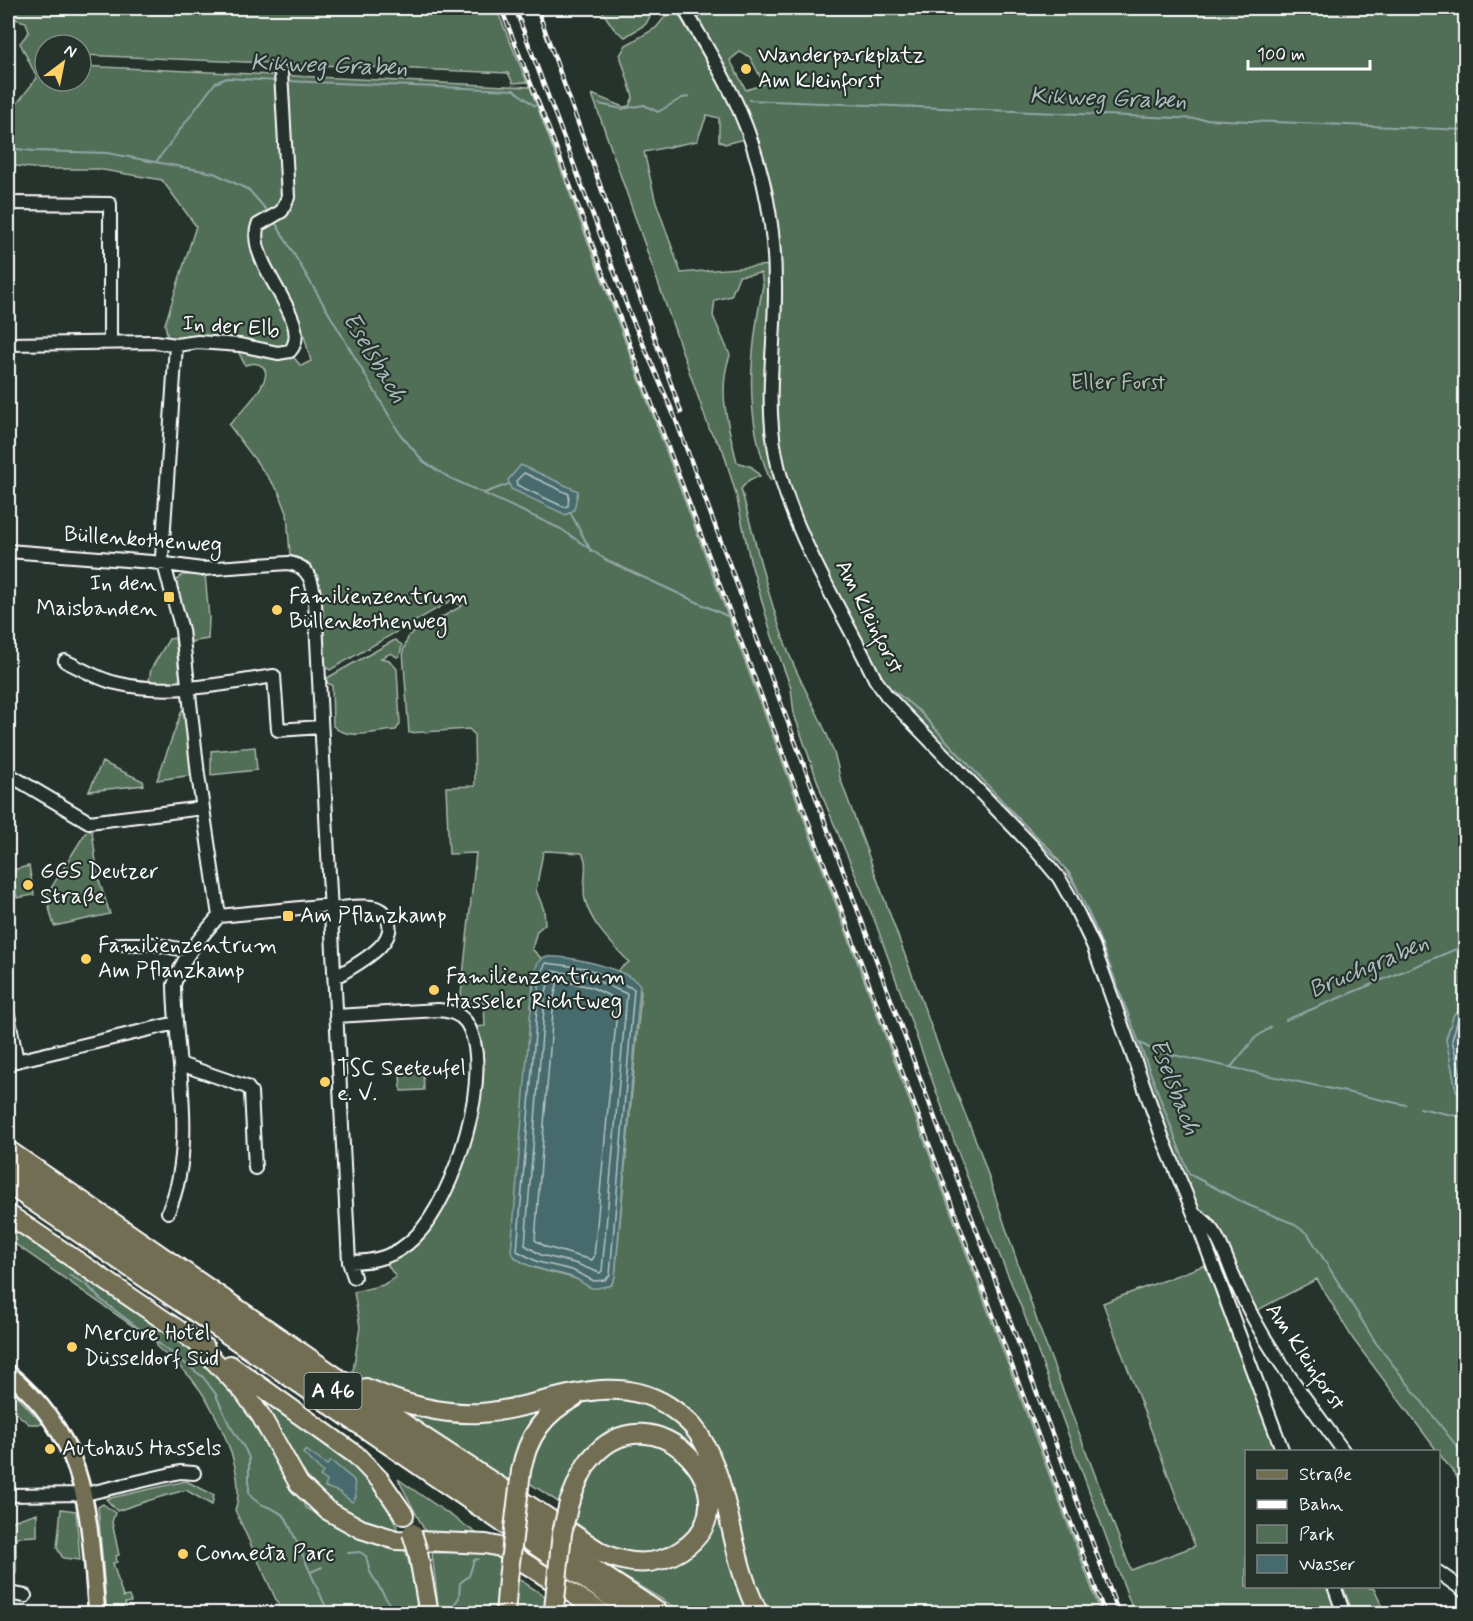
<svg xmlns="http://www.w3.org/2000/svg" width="1473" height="1621" font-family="Mynerve,sans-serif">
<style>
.green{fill:#516e56;stroke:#a8b6aa;stroke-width:1.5;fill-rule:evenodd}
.water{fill:#476b6c;stroke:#91a6a7;stroke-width:1.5}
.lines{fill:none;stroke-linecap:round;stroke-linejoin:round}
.shore{stroke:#b5c4c4;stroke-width:1.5}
.stream{stroke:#91a6a7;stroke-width:2}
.minor-casing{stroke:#fff;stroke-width:16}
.major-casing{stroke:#fff;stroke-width:20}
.highway-casing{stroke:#fff;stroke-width:22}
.minor{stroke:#26332d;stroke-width:12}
.major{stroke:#726e52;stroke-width:15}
.highway{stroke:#726e52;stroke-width:18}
.rail-casing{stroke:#fff;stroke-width:4.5}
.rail{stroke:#26332d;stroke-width:2;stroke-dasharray:7;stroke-linecap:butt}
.highway-bridge-casing{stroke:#fff;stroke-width:22;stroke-linecap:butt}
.highway-bridge{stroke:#726e52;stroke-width:18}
.poi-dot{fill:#ffd166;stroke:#26332d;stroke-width:2}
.labels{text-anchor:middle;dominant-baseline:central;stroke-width:4.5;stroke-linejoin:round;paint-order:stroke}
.shield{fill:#26332d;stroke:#bec2c0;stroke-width:1.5}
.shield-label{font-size:21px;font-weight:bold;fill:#fff}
.poi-label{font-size:22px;fill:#fff;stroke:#26332d;text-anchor:start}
.street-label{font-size:22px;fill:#fff;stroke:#26332d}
.park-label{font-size:22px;fill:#b1beb3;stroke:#26332d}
.water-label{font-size:24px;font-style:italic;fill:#acbcbd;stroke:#26332d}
</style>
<rect width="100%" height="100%" fill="#26332d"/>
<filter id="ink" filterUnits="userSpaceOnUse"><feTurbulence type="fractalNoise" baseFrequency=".0167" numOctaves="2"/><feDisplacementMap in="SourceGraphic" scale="12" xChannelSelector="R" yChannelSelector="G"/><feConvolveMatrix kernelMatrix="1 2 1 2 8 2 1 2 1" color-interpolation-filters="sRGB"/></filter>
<g filter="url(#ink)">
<path class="green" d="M8 8H496L527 82 513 83 508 73 81 55V45H45V53L39 54 45 66V81H81V66L530 87 1101 1613H684L603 1564 501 1496 571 1539 622 1552 607 1545 575 1522V1513L528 1482 509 1483 387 1404 366 1383 346 1372 353 1371 360 1327 354 1292 383 1285 396 1277 384 1260 444 1201 477 1085 471 1027 485 1026 484 1003 460 1004 476 853 449 854 446 787 475 786 474 734 469 729 409 733 403 651 409 635 462 606 452 600 330 670 322 665 318 576 308 562 290 555 287 513 279 492 229 425C238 415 276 379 263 367 258 362 251 363 245 365L237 349 290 353 301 366 311 361 300 321 255 232 293 328 287 350 215 338 168 339 165 324 196 226 162 180 97 169H41L8 165V115L37 78 20 43 29 32 26 22 15 19ZM546 851 582 853C590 865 581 886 585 900 591 924 612 944 629 962L616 972 637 983 641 992 615 1277 611 1285 592 1288 581 1280 535 1268 516 1258 530 1022 534 973 541 958 532 949 537 931 545 924 544 910 536 890 543 852Z
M600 8H654L646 24 625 37 614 29Z
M672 8H675L723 90 744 139 725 144 719 141V118L707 115 697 141 644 152 655 199 681 273 770 265 778 479 770 480C743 414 750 353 763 285L761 273 739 276 731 296 715 300 713 316 730 355C717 392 728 425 737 462L752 467 760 476 749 480 741 489C756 543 768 598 788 651 804 694 833 733 840 778L943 1059 980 1151 1039 1327 1131 1570 1195 1546 1103 1303 1205 1265 1276 1451 1246 1452V1586L1328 1587 1338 1613H1134L1024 1314 966 1174 876 924 824 800 794 714 791 688 772 636 750 560 736 494 723 450 710 431 592 94 623 107 629 106 633 97 620 55 626 45 656 28Z
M687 8H1465L1466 1009 1454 1014 1446 1039 1456 1089 1466 1109V1261L1463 1269 1466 1283 1465 1488 1353 1339 1317 1279 1250 1314 1211 1220 1194 1208C1173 1152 1149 1097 1130 1040 1108 974 1095 902 1049 848L888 694 797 517 772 426 777 284 755 151ZM740 52 750 57 764 84 746 90 730 60Z
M205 574 209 618 208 639 190 642 176 581 182 575Z
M175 638 180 679 176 683 149 681 151 669 169 639Z
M395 640 402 645 400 655 397 657 391 653 381 658 389 660 397 669 400 724 396 730C378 731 347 741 333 726L332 685 327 683V678Z
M182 710H186L193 775 157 780Z
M255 747 257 770 211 775V751Z
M102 762 143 781 144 785 89 791Z
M92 831 98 877 110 914 54 926 46 896 86 832Z
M29 866 34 895 17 898 12 870Z
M423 1071 424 1090 401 1091 400 1073Z
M8 1224 194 1352 224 1377 267 1437 306 1508 369 1542 405 1549 414 1581 419 1613H282L235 1510C248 1473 215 1407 191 1378 181 1367 168 1357 157 1347V1343L8 1239Z
M245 1385C305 1426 373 1461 399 1533 369 1527 318 1502 300 1476 280 1448 263 1415 245 1385Z
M8 1386 43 1424H29L8 1406Z
M398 1479 479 1535H427Z
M186 1481 214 1495 212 1505 186 1490C162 1496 140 1503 117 1511L106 1499Z
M103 1504 115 1513 112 1522 119 1555 116 1556 117 1562 113 1563 123 1597 129 1596 131 1602 125 1603 128 1613H107L98 1507Z
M61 1509 76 1511 80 1560 63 1558 57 1548Z
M37 1513V1536L16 1537V1573H8L9 1522Z
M490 1551 502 1559 498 1579 502 1596 501 1613H439L432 1553Z
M517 1578 548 1598 546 1613 513 1614Z
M1343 1587H1367L1374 1589 1385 1613H1353Z"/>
<path class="water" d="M521 465 578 491 574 510 566 515 511 489 508 480Z
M544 957C568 955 623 967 640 985L615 1277 611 1285C606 1286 597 1289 592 1288 585 1286 579 1279 571 1277 554 1271 521 1269 511 1252L532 996 537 964Z
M1465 1009H1466L1465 1109 1456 1089 1446 1039 1454 1014Z
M306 1450 327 1465 331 1461 354 1480 356 1497 352 1502 339 1492 325 1487 327 1481 320 1476 323 1472 303 1453Z"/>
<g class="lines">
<path class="shore" d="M524 473 569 494 568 506 564 507 517 485 516 481Z
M546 963 586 968 634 989 610 1275 605 1280 594 1281 572 1270 538 1262 517 1251 538 997 540 974Z
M551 971 584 975 627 994 602 1271 600 1273 574 1263 541 1255 525 1245 545 997Z
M558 980 591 987 618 1000 594 1257 592 1260 546 1247 535 1240 554 998Z
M1466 1015 1458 1019 1452 1040 1466 1096"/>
<path class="stream" d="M285 81 514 90 535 106
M749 100 1466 130
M599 104 622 109 644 105 658 112 682 98 689 97
M8 148 34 151 107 153 214 173 249 190 270 214
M156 162 215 83 227 78 277 81
M275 222 400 434 424 462 448 477 561 529 606 560 727 616
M484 493 509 484
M570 512 591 551
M892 689 919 711 1071 875 1095 927 1189 1174 1248 1205 1292 1223 1308 1234 1376 1343 1466 1458
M1286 1020 1466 945
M1138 1042 1155 1051 1406 1105
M1231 1067 1255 1038 1271 1027
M1420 1108 1466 1118
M69 1275 87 1285 100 1299 203 1377 215 1393 229 1424 245 1449 249 1458V1494C259 1508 276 1506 286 1518L329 1614
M348 1553 360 1552 366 1556 370 1572 390 1605 395 1609H403
M311 1572 322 1567
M455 1603 459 1598 460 1583 469 1576 474 1560 478 1559
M571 1613V1614"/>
<g class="minor-casing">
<path id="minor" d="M684 8C702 40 723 73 738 107 762 162 775 224 775 284 776 343 764 396 776 456 790 531 842 609 875 679L887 696 1034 848 1059 878 1071 899 1093 945 1163 1139 1194 1214 1283 1452
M8 203 110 204V342
M8 344 155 342 176 345 198 342 240 345 278 353 290 351C316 322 244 263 258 225L282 211 288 197 281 72
M8 551 152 562 202 569 288 563C310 566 313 583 315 602L349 1262 354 1277
M65 661C82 669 98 679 116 683 168 696 223 684 274 676L278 730 321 727
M8 774 89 822 203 808
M330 909C344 908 359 905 372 907 378 908 384 912 387 917 400 943 358 963 341 974H334
M219 916 330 905
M120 944H153L190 951
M8 1015 17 1061
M336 1016 438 1010C449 1011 459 1013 466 1022 497 1069 453 1201 415 1237 396 1256 376 1262 349 1262
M8 1063 176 1023
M180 1064 247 1087 251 1092 255 1168
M168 1212C198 1145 175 1057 174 985 182 957 200 938 219 916L198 775 182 630 162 557 176 345
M1194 1214C1219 1226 1227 1263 1238 1287 1265 1348 1305 1397 1344 1452
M8 1495 85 1494 180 1472 194 1473
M1438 1572 1466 1592
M1334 1586 1344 1614
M8 1593 25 1596"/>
</g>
<g class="major-casing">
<path id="major" d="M8 1373C91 1442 88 1514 97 1614"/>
</g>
<g class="highway-casing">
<path id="highway" d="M8 1150 422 1436 602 1553C629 1565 654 1567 680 1551 761 1501 654 1380 589 1461 580 1473 575 1489 569 1503
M8 1165 499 1506 661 1614
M8 1184 636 1614
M8 1214 205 1348
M195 1341 244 1392 261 1416 299 1484 327 1510 361 1529 396 1540 486 1544 500 1547 604 1614
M230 1365 356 1455 380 1480 404 1515
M366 1388C403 1404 440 1415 481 1413 543 1409 608 1368 667 1405 679 1413 690 1421 698 1433 733 1487 728 1556 759 1614
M521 1471C527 1438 543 1413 574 1398
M418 1552 429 1614
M505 1614 508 1579"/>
</g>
<use href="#minor" class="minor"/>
<use href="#major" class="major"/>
<use href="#highway" class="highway"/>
<g class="rail-casing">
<path id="rail" d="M501 8 552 137 1105 1614
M515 8 630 314 674 415 1119 1614
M537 8 681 412"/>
</g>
<use href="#rail" class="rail"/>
<g class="highway-bridge-casing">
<path id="highway-bridge" d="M412 1533 418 1552
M508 1579 521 1471
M554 1609 562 1533 569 1503"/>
</g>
<use href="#highway-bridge" class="highway-bridge"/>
</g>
</g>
<g class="poi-dot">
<circle cx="746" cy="69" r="6"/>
<rect x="163" y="591" width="12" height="12" rx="3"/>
<circle cx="277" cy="610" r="6"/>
<circle cx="28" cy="885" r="6"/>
<rect x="282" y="910" width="12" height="12" rx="3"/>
<circle cx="86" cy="959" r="6"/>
<circle cx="434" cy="990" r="6"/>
<circle cx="325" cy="1082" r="6"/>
<circle cx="72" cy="1347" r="6"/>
<circle cx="50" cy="1449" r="6"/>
<circle cx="183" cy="1554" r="6"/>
</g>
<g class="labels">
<rect class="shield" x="304.5" y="1373" width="57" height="36" rx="4.5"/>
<g class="shield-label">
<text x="333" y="1391">A 46</text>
</g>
<g class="poi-label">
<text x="758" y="56">Wanderparkplatz<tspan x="758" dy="25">Am Kleinforst</tspan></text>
<text x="157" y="584" text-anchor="end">In den<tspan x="157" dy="25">Maisbanden</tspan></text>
<text x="289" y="597">Familienzentrum<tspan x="289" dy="25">Büllenkothenweg</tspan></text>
<text x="40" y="872">GGS Deutzer<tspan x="40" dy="25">Straße</tspan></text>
<text x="300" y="916">Am Pflanzkamp</text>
<text x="98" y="946">Familienzentrum<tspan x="98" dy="25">Am Pflanzkamp</tspan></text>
<text x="446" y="977">Familienzentrum<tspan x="446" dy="25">Hasseler Richtweg</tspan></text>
<text x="337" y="1069">TSC Seeteufel<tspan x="337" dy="25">e. V.</tspan></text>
<text x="84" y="1334">Mercure Hotel<tspan x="84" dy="25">Düsseldorf Süd</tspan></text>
<text x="62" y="1449">Autohaus Hassels</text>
<text x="195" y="1554">Connecta Parc</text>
</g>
<g class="street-label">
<text transform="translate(231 327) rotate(4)">In der Elb</text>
<text transform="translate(143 540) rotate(4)">Büllenkothenweg</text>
<text transform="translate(869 617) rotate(63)">Am Kleinforst</text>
<text transform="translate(1305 1357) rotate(56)">Am Kleinforst</text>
</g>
<g class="park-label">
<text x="1118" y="383">Eller Forst</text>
</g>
<g class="water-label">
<text transform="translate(329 66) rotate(2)">Kikweg Graben</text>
<text transform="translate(1108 99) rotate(2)">Kikweg Graben</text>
<text transform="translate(374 358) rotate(59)">Eselsbach</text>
<text transform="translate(1369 967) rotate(-23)">Bruchgraben</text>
<text transform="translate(1174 1087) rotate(69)">Eselsbach</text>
</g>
</g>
<rect width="1473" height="1621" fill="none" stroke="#26332d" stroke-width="30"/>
<rect x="15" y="15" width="1443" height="1591" fill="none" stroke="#fff" stroke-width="2" filter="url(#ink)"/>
<rect x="1245" y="1450" width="195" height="138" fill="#26332d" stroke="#7d8581" stroke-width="1.5"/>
<rect x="1257" y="1470" width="30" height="9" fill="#726e52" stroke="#7d8581" stroke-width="1.5"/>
<text x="1299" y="1480" font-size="18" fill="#ffffff">Straße</text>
<rect x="1257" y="1500" width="30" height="9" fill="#ffffff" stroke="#7d8581" stroke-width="1.5"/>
<text x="1299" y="1510" font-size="18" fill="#ffffff">Bahn</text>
<rect x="1257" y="1525" width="30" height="18" fill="#516e56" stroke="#7d8581" stroke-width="1.5"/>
<text x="1299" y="1540" font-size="18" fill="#ffffff">Park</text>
<rect x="1257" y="1555" width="30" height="18" fill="#476b6c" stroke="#7d8581" stroke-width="1.5"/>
<text x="1299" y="1570" font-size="18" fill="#ffffff">Wasser</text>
<g transform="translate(63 63) rotate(32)"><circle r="28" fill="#26332d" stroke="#7d8581" stroke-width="1.5"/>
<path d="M0-4.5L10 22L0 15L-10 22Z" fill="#ffd166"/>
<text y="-9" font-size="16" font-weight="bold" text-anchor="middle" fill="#ffffff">N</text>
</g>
<path d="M1248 60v9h122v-9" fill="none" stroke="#ffffff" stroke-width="3"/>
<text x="1257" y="60" font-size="18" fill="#ffffff" stroke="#26332d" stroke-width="4.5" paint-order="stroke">100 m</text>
</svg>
